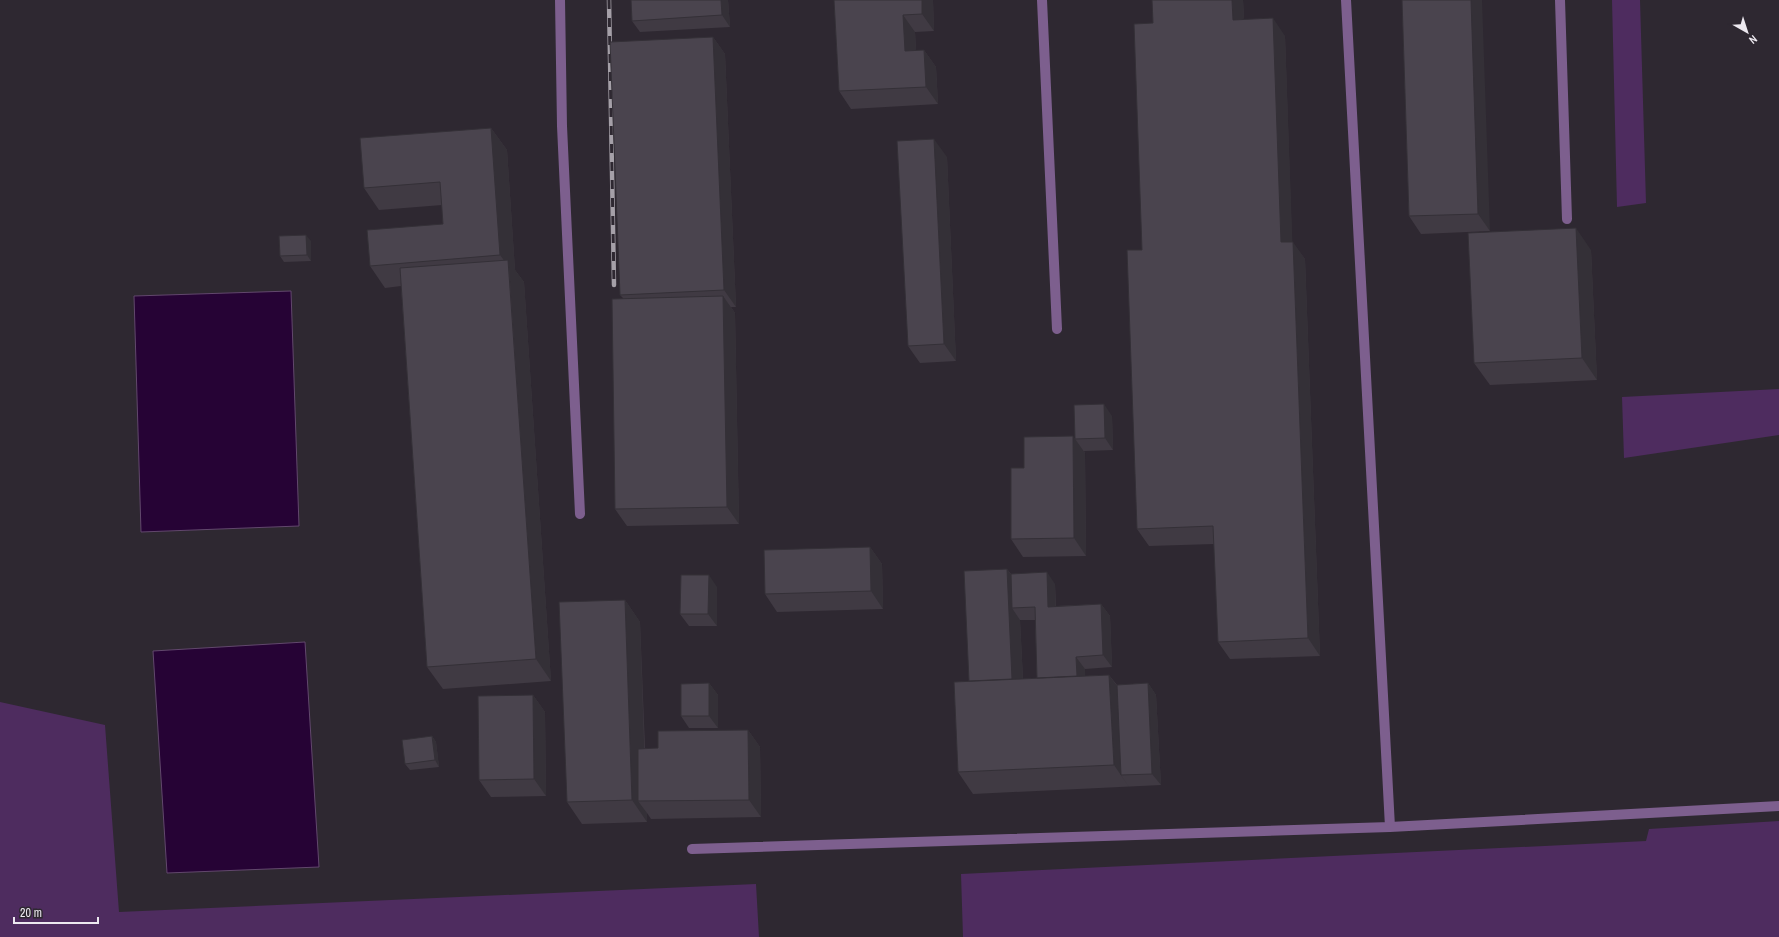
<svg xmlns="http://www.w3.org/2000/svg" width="1779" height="937" font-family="'Archivo Narrow',sans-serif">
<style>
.green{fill:#4e2c5f}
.water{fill:#260335;stroke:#62486d}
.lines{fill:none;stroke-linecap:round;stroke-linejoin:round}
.minor{stroke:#7d5f8e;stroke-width:10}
.rail-casing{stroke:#a5a0a8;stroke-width:4.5}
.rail{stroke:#2e2831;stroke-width:3;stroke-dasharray:9;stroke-linecap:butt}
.wall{fill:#403a43;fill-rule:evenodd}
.shaded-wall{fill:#343037}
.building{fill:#4a444e;stroke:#343037}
</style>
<rect width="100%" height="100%" fill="#2e2831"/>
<path class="green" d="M1612 0H1640L1646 203 1617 207Z
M1779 389V435L1624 458 1622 397Z
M0 702 105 725 119 912 756 884 759 937H0Z
M1779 821V937H963L961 874 1646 841 1649 829Z"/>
<path class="water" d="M291 291 299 526 141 532 134 296Z
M305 642 319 867 167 873 153 651Z"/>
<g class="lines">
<path class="minor" d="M560 0 562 126 580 514
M1042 0 1057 329
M1346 0 1390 827
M1560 0 1567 219
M692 849 1390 827 1779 806"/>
<g class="rail-casing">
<path id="rail" d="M609 0 614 285"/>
</g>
<use href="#rail" class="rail"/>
</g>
<path class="wall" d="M728 0 730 27 640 32 632 21Z
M834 0H933L934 31 915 32 916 50H924L936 67 938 104 851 109 839 91Z
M1243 0 1244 20 1285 36 1292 242 1305 259 1320 656 1230 659 1218 642 1214 544 1149 546 1137 529 1142 250 1153 23Z
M1402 0 1490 231 1421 234 1409 216Z
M713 37 725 54 736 307H731L735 313 739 524 627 526 615 509 623 298 620 295Z
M491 128 507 150 515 270 524 282 551 681 443 689 427 667 401 286 385 288 370 266 443 224 442 205 379 210 364 188Z
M947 157 956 361 920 363 908 346Z
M311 241V261L284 262 280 256Z
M1591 250 1597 380 1490 385 1474 363Z
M1112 416 1113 450 1084 451 1085 453 1086 556 1023 557 1011 539 1024 468Z
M870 547 882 564 883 609 777 612 765 594Z
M1007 569 1011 574 1055 584 1056 606 1101 604 1110 616 1112 667 1085 669V676L1109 675 1117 685 1148 683 1156 695 1161 785 973 794 958 772 969 681ZM1020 620H1035L1037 678 1023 679Z
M717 587V626H689L680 614Z
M625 600 640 622 645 748H658L748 730 760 747 761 817 651 819 647 813V822L582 824 567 802Z
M709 683 718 695V728H689L681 716Z
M533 695 545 712 546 796 491 797 479 780Z
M432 736 436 742 439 767 410 770 405 764Z"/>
<path class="shaded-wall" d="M721 0H728L730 27 722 15Z
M922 0H933L934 31 922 14Z
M1232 0H1243L1245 38 1233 20Z
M1471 0H1482L1490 231 1478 214Z
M903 15 915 32 917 68 905 51Z
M1273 18 1285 36 1293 259 1281 242Z
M713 37 725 54 736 307 724 290Z
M924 50 936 67 938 104 926 87Z
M491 128 507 150 515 270 524 282 551 681 536 659 509 267 500 255Z
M934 139 947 157 956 361 944 344Z
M1576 228 1591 250 1597 380 1582 358Z
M306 235 311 241V261L307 255Z
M1293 242 1305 259 1320 656 1308 638Z
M723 296 735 313 739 524 727 507Z
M1104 404 1112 416 1113 450 1105 438Z
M1073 436 1085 453 1086 556 1074 538Z
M870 547 882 564 883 609 871 591Z
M1007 569 1019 586 1012 608 1020 620 1024 702 1012 684Z
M1047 572 1055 584 1056 618 1048 607Z
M709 575 717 587V626L708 614Z
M625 600 640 622 646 801H638L647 813V822L632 800Z
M1101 604 1110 616 1112 667 1103 655Z
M1076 657 1085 669 1086 699 1078 687Z
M1109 675 1125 697 1121 775 1129 787 1114 765Z
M709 683 718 695V728L709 716Z
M1148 683 1156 695 1161 785 1152 774Z
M533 695 545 712 546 796 534 779Z
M748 730 760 747 761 817 749 800Z
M432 736 436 742 439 767 435 760Z"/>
<path class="building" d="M631 0H721L722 15 632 21Z
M834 0H922V14L903 15 905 51 924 50 926 87 839 91Z
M1152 0H1232L1233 20 1273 18 1281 242H1293L1308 638 1218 642 1213 526 1137 529 1127 250H1142L1134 24 1153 23Z
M1402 0H1471L1478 214 1409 216Z
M713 37 724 290 620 295 610 42Z
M491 128 500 255 370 266 367 230 443 224 440 182 364 188 360 138Z
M934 139 944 344 908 346 897 141Z
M1576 228 1582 358 1474 363 1468 233Z
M306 235 307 255 280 256 279 236Z
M508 260 536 659 427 667 400 268Z
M723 296 727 507 615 509 612 299Z
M1104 404 1105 438 1075 439 1074 405Z
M1073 436 1074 538 1011 539V468H1024V437Z
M870 547 871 591 765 594 764 550Z
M1007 569 1012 679 969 681 964 571Z
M1047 572 1048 607 1101 604 1103 655 1076 657 1077 676 1037 678 1035 607 1012 608 1011 574Z
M681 575H709L708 614H680Z
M625 600 632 800 567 802 559 602Z
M1109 675 1114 765 958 772 954 682Z
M709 683V716H681V684Z
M1148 683 1152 774 1121 775 1117 685Z
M533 695 534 779 479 780 478 696Z
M748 730 749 800 638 801V749L658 748V731Z
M432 736 435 760 405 764 402 740Z"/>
<g transform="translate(1747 32) rotate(141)" stroke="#2e2831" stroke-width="3" paint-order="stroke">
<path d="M0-3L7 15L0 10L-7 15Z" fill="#ede9f0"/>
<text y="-6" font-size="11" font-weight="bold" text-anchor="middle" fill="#ede9f0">N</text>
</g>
<path d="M14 917v6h84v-6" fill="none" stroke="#ede9f0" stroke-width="2"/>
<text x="20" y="917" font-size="12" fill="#ede9f0" stroke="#2e2831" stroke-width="3" paint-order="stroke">20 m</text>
</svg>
